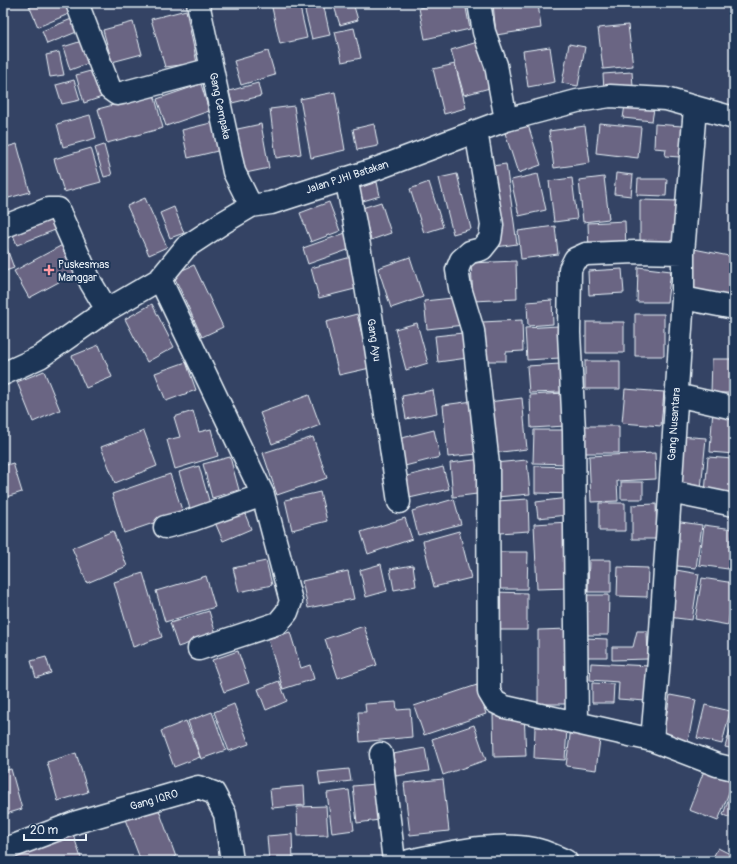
<svg xmlns="http://www.w3.org/2000/svg" width="737" height="864" font-family="Pangolin,sans-serif">
<style>
.building{fill:#6a6583;stroke:#e8f1f8}
.lines{fill:none;stroke-linecap:round;stroke-linejoin:round}
.minor-casing{stroke:#e8f1f8;stroke-width:25}
.minor{stroke:#1d3557;stroke-width:22}
.poi-dot{fill:#ff9aa2;stroke:#1d3557;stroke-width:1.5}
.labels{text-anchor:middle;dominant-baseline:central;stroke-width:4;stroke-linejoin:round;paint-order:stroke}
.street-label{font-size:11px;fill:#e8f1f8;stroke:#1d3557}
.poi-label{font-size:11px;fill:#e8f1f8;stroke:#1d3557;text-anchor:start}
</style>
<rect width="100%" height="100%" fill="#344364"/>
<filter id="ink" filterUnits="userSpaceOnUse"><feTurbulence type="fractalNoise" baseFrequency=".025" numOctaves="2"/><feDisplacementMap in="SourceGraphic" scale="8" xChannelSelector="R" yChannelSelector="G"/><feConvolveMatrix kernelMatrix="1 2 1 2 8 2 1 2 1" color-interpolation-filters="sRGB"/></filter>
<g filter="url(#ink)">
<path class="building" d="M28 3H67L71 13 38 27Z
M271 3H299L307 38 280 44Z
M303 3H323L330 35 312 39Z
M333 3H353L358 20 340 25Z
M444 3H465L470 29 425 39 419 8Z
M493 3H538L541 28 496 35Z
M186 10 197 63 165 67 151 19Z
M74 18 79 31 47 44 42 31Z
M133 22 142 54 112 62 103 30Z
M628 25 633 66 603 69 598 28Z
M354 28 361 58 342 62 335 32Z
M484 40 497 86 464 95 451 50Z
M82 41 89 63 70 70 63 47Z
M569 44 585 47 578 86 562 83Z
M550 47 555 82 528 87 523 51Z
M268 51 275 75 241 85 234 61Z
M59 52 64 75 50 77 46 55Z
M455 64 466 108 444 114 433 69Z
M94 70 102 97 84 103 76 75Z
M632 72 633 87 604 90 603 74Z
M74 80 80 100 62 104 56 85Z
M258 83 261 96 232 103 229 91Z
M201 84 209 111 166 126 157 99Z
M335 92 345 150 311 158 300 99Z
M154 94 163 128 107 143 98 109Z
M625 105 654 109 652 121 623 118Z
M294 106 301 154 276 158 270 109Z
M90 115 96 138 63 147 57 124Z
M219 121 226 149 188 158 182 130Z
M599 123 641 127 638 158 596 153Z
M261 124 269 168 241 174 233 130Z
M374 124 378 146 357 150 353 129Z
M655 124 682 126 680 157 665 156 666 149 654 148Z
M528 125 541 165 518 173 505 133Z
M585 126 590 163 554 168 549 131Z
M17 144 30 192 5 199 3 191V148Z
M104 145 112 175 104 177 95 148Z
M91 148 101 182 64 192 54 159Z
M506 164 517 244 496 247 485 167Z
M616 173 633 175 631 196 614 194Z
M457 174 471 229 453 234 439 178Z
M538 174 546 210 519 216 511 180Z
M604 177 609 219 583 222 579 180Z
M572 178 577 219 554 222 549 181Z
M638 179H667L666 196 637 195Z
M377 182 380 196 363 201 359 188Z
M429 182 443 227 424 233 410 189Z
M145 198 167 247 149 255 127 206Z
M640 200 680 201V248H640Z
M329 202 340 231 311 242 300 213Z
M381 202 391 233 371 240 362 208Z
M174 207 184 233 170 238 160 213Z
M48 212 55 230 17 245 10 227Z
M625 221 626 250 589 252 588 223Z
M555 226 558 254 521 259 518 231Z
M351 231 356 247 308 264 303 248Z
M3 238 14 268 3 272Z
M68 242 83 269 29 298 14 271Z
M694 249 734 257V303L685 293Z
M351 257 359 288 319 298 311 268Z
M410 257 423 297 391 308 378 268Z
M516 261 517 299 473 301 471 263Z
M194 265 223 327 202 337 173 274Z
M638 267 671 271 667 302H637Z
M622 269 624 293 589 295 588 271Z
M462 297 464 325 427 329 424 301Z
M552 300 553 324 528 326 527 302Z
M152 304 174 347 147 362 125 319Z
M357 314 370 368 339 375 326 322Z
M635 314H664V356H635Z
M522 320 523 351 506 352V361H484L482 322Z
M586 322H624V353H586Z
M417 323 428 363 406 370 395 329Z
M558 326 560 358 527 360 525 328Z
M472 332 475 357 438 362 435 336Z
M99 345 112 377 86 388 72 356Z
M712 359H734V393H711Z
M585 361H620V389H585Z
M186 362 196 390 166 401 155 373Z
M560 364 562 392 529 393 527 366Z
M44 371 60 410 33 422 17 382Z
M625 389 664 392 661 426 622 423Z
M433 390 437 413 406 419 402 396Z
M565 393 566 426 531 428 530 395Z
M309 395 320 425 272 444 260 413Z
M522 398 527 449 493 453 488 402Z
M473 401 478 454 448 457 443 405Z
M713 407 734 409V454L710 452Z
M193 411 199 432 211 429 218 456 175 469 167 440 180 437 174 417Z
M583 426H619V453H583Z
M434 430 440 457 401 467 394 440Z
M534 430H569L568 464 533 463Z
M144 431 157 466 115 483 101 447Z
M679 436 706 438 701 489 675 487Z
M313 437 327 478 277 495 263 453Z
M655 453 656 479 617 481 618 501 591 502 589 456Z
M230 457 239 490 212 498 203 464Z
M708 457 733 459 730 495 705 493Z
M482 459 485 493 453 497 450 463Z
M527 460 530 494 497 497 494 463Z
M13 463 22 492 3 498V466Z
M199 466 210 504 190 509 179 472Z
M535 466 578 467 577 494 535 493Z
M443 467 449 489 405 499 399 478Z
M170 474 183 513 124 533 112 494Z
M621 482H643V499H621Z
M320 492 327 521 292 530 285 500Z
M575 497 577 514 538 518 536 502Z
M454 499 461 524 418 535 412 511Z
M528 499 529 531 499 533 497 501Z
M599 503H625V531H599Z
M656 504 657 539H632V505Z
M243 509 251 529 223 541 214 520Z
M405 518 412 539 368 554 361 532Z
M674 521 702 525 696 568 668 565Z
M569 522 571 588 537 589 534 524Z
M704 525 733 529 728 569 699 565Z
M113 531 127 566 87 583 72 548Z
M459 531 471 578 434 587 423 541Z
M734 544V571L730 570Z
M496 552H528L527 589H495Z
M589 560H611V592H588Z
M266 561 272 585 239 592 233 568Z
M381 564 387 591 366 597 360 570Z
M413 565 416 586 394 590 390 569Z
M618 567 648 568 647 597 617 596Z
M676 570 699 574 692 620 668 617Z
M348 571 354 599 308 608 302 581Z
M143 573 162 637 133 647 114 582Z
M206 576 215 607 165 622 156 591Z
M702 578 734 583 728 625 695 619Z
M494 592 527 593V630H493Z
M587 595H609L608 635H586Z
M209 611 216 634 178 647 170 623Z
M364 626 377 665 338 678 325 639Z
M569 629V704H538V630Z
M637 631H647L648 659 612 660V647H633Z
M290 632 301 668 310 665 314 679 283 689 268 639Z
M585 638 607 639V657H584Z
M238 651 249 683 224 692 212 660Z
M46 657 51 673 36 678 31 661Z
M591 663 649 666 646 701 618 699 619 682 590 680Z
M279 681 287 701 266 710 258 689Z
M592 683 614 684 613 703H592Z
M477 685 486 714 424 735 414 706Z
M670 695 696 700 688 741 663 736Z
M396 702 397 710 410 709 412 737 360 742 358 712H366L365 704Z
M234 704 249 744 229 751 214 712Z
M705 705 730 711 722 744 697 738Z
M212 712 226 750 201 759 188 721Z
M524 713 526 756 494 757 493 715Z
M734 717V749L725 747Z
M186 721 200 757 174 767 161 731Z
M474 725 486 760 443 775 432 739Z
M535 727 567 728 565 760 534 758Z
M571 728 601 732 596 770 566 766Z
M425 748 429 771 396 776 393 754Z
M76 753 88 792 58 801 47 762Z
M705 768 734 779 718 821 689 810Z
M11 769 22 809 3 815V771Z
M349 769 351 781 320 785 318 772Z
M443 779 449 831 410 835 404 783Z
M734 783V819L723 815Z
M375 784 379 820 357 823 353 786Z
M304 786 305 805 272 808 270 789Z
M349 790 354 830 332 833 327 793Z
M156 802 176 857 165 861H141L123 814Z
M326 806 328 835 298 836 297 807Z
M71 828 82 861H16L12 848Z
M292 834 293 861H269L267 836Z
M718 848 734 856V861H711Z"/>
<g class="lines">
<g class="minor-casing">
<path id="minor" d="M77 3 110 89 117 94 122 93 212 69
M198 3 234 172 251 206
M479 3 484 32 496 65 506 120
M476 131 492 225 490 239 482 249 470 252 461 260 457 270 460 288 473 331 488 465 489 692 495 702 505 707 652 740 717 765 734 769
M346 178C368 285 383 394 399 502
M3 227 48 209H58L91 283 107 310
M160 279 263 495 291 601 287 612 278 623 199 649
M683 298 734 308
M3 374 40 357 107 310 160 279 186 247 224 222 251 206 271 203 373 170 506 120 577 101 610 96 666 99 734 118
M676 395 734 408
M670 492 734 505
M165 527 192 520 263 495
M577 723 574 431 569 333 570 269 575 259 586 254 636 252 683 253
M652 740 659 660 683 298V253L695 108
M381 754 394 861
M3 850 77 822 198 787 214 793 225 814 232 861
M409 861C449 853 494 841 534 849 545 851 556 857 566 861"/>
</g>
<use href="#minor" class="minor"/>
</g>
</g>
<path class="poi-dot" d="M47 264h4v4h4v4h-4v4h-4v-4h-4v-4h4z"/>
<g class="labels">
<g class="street-label">
<text transform="translate(220 106) rotate(78)">Gang Cempaka</text>
<text transform="translate(347 177) rotate(-18)">Jalan PJHI Batakan</text>
<text transform="translate(374 340) rotate(81)">Gang Ayu</text>
<text transform="translate(674 424) rotate(-86)">Gang Nusantara</text>
<text transform="translate(154 800) rotate(-16)">Gang IQRO</text>
</g>
<g class="poi-label">
<text x="58" y="264">Puskesmas<tspan x="58" dy="13">Manggar</tspan></text>
</g>
</g>
<rect width="737" height="864" fill="none" stroke="#1d3557" stroke-width="16"/>
<rect x="8" y="8" width="721" height="848" fill="none" stroke="#e8f1f8" stroke-width="1.5" filter="url(#ink)"/>
<path d="M24 834v6h62v-6" fill="none" stroke="#e8f1f8" stroke-width="2"/>
<text x="30" y="834" font-size="12" fill="#e8f1f8" stroke="#1d3557" stroke-width="3" paint-order="stroke">20 m</text>
</svg>
